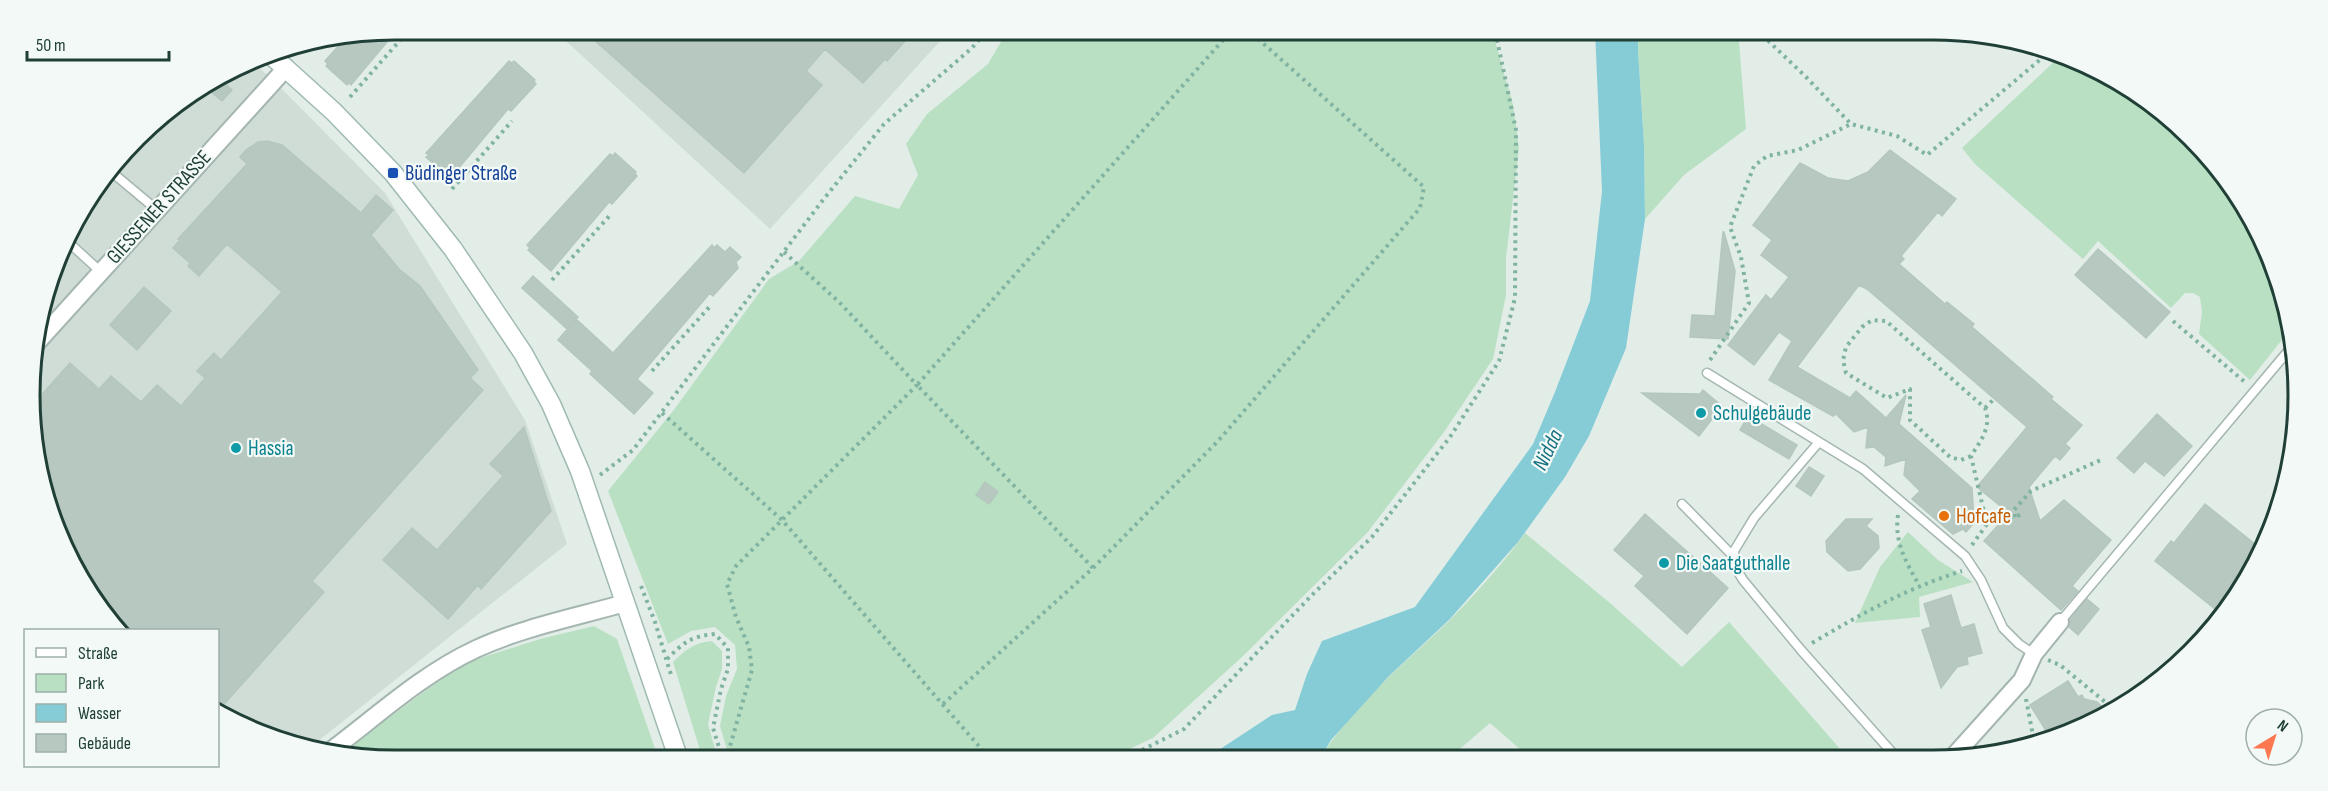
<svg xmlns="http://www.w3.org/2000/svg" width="2328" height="791" font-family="'Sofia Sans Condensed',sans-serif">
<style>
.built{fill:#d0ddd7}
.green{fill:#b9e0c3}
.water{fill:#85ccd7}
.building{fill:#b7c8c1;stroke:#b4c7bf;stroke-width:1.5}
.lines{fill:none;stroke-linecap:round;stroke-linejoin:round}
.service-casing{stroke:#a4b6af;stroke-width:11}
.minor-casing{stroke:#a4b6af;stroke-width:20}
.secondary-casing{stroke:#9fbab0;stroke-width:21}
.path{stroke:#80b3a2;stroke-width:4;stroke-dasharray:3 4.5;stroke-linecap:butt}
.service{stroke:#fff;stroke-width:8}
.minor{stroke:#fff;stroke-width:16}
.secondary{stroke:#fff;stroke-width:18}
.transit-dot{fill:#1a4fb4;stroke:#f3f9f6;stroke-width:2}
.culture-dot{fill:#0f9aa8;stroke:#f3f9f6;stroke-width:2}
.food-dot{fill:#e8710a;stroke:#f3f9f6;stroke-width:2}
.labels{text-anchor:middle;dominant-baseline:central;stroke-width:4.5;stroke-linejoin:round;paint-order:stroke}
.transit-label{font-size:21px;fill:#164399;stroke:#f3f9f6;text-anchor:start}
.street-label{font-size:21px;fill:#204037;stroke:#f3f9f6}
.culture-label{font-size:21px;fill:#0d838f;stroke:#f3f9f6;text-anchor:start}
.food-label{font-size:21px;fill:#c56008;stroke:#f3f9f6;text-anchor:start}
.water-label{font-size:22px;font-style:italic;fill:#157181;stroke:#f3f9f6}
.rim{fill:none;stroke:#204037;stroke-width:3}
</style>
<rect width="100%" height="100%" fill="#e2ede8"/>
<path class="built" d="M554 30H950L770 229Z
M251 61 271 78 385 193 525 420 567 544 308 749H301L218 711V630H123L92 599 42 490 33 348 68 234 154 121Z"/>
<path class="green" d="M1008 30H1492L1513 105 1519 148 1506 258V295L1493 359 1444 432 1367 533 1243 656 1153 738 1127 750 1091 760H948C935 754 923 752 911 760H730L720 726 726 696 737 669 735 645 715 627 691 631 668 644 608 491 673 411 769 279 799 261 855 196 899 209 918 175 906 144 927 114 988 64Z
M1638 30H1738L1746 129 1684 175 1645 219 1644 144 1638 51Z
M2058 58 2155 105 2249 212 2289 331 2250 380 2199 334 2202 312 2200 297 2193 293H2185L2171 308 2098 241 2083 259 1975 164 1962 148Z
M1908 532 1938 560 1973 582 1919 597 1920 617 1855 623 1880 567Z
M1525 533 1610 603 1682 667 1729 622 1848 758 1531 759 1490 723 1448 759H1320C1352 705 1404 664 1449 621 1473 597 1505 561 1525 533Z
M594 626 617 639 659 760 396 761 340 754 462 664 540 639Z
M712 641 722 651V669L716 687 708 724 718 760H703L673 662C685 650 695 642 712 641Z"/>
<path class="water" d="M1595 30H1638V51L1644 144 1645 219 1626 348 1589 436 1565 477 1518 542 1450 619 1388 677 1331 740 1320 759H1205L1272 715 1295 710 1307 674 1322 641 1415 607 1533 444 1555 392 1590 301 1602 191Z"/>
<path class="building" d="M397 30 351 85 348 82 347 85 326 66 328 64 325 61 344 40Z
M583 30H915L887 61 885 59 863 83 825 49 806 71 822 85 744 173Z
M509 61 512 63 514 61 535 80 534 82 536 84 511 111 508 109 452 176 449 174 447 176 426 157 429 155 426 153Z
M221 80 232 90 222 101 210 91Z
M267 141 282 145 361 213 376 195 393 210 371 235 399 269 420 286 478 370 470 378 483 390 312 581 324 592 218 711V630H123L92 599 42 490 37 400 70 363 99 389 111 376 141 402 157 385 181 406 205 378 197 371 214 353 221 360 282 292 227 244 199 276 188 266 190 263 173 248 180 240 178 239 247 164 240 157 246 150 258 142Z
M1890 150 1956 199 1942 216 1938 212 1901 256 1904 259 1899 264 1945 304 1947 302 1974 324 1972 327 2053 397 2051 399 2082 425 2065 444 2070 448 2060 460 2055 456 2029 487 2040 521 2064 500 2111 540 2072 586 2078 591 2061 610 1984 541 2009 513 1977 487 2027 427 1867 289 1859 285 1797 367 1850 398 1856 391 1886 418 1906 395 1899 424 1972 488 1974 523 1966 532 1963 529 1953 534 1912 499 1920 491 1904 475 1906 459 1885 466 1886 457 1874 447 1866 448 1868 427 1854 432 1836 414 1833 416 1769 380 1792 341 1779 332 1754 365 1728 345 1766 295 1771 300 1789 277 1761 255 1772 240 1753 225 1800 163 1828 178 1848 181 1868 172Z
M615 153 636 172 635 174 637 176 612 204 609 202 551 271 528 250 530 248 527 245 610 154 613 156Z
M1723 232H1724L1735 271 1728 339 1690 337 1692 315 1715 316Z
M712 245 714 248 717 245 725 252 730 247 741 257 736 262 738 268 713 296 710 293 637 379 653 393 634 414 590 374 592 371 558 340 576 319 613 353Z
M2098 249 2170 312 2146 338 2075 275Z
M533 276 578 317 567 329 522 288Z
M144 287 171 311 137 350 110 325Z
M1703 390 1722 406 1699 436 1642 393 1700 394Z
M2157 414 2192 446 2164 476 2145 461 2134 473 2117 458Z
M1748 416 1797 445 1789 459 1740 430Z
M524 427 551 511 481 589 478 585 448 619 383 560 412 528 437 550 503 476 490 464Z
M1809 467 1824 476 1811 496 1796 486Z
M985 482 998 492 989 504 976 495Z
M2205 504 2261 549 2249 579 2220 613 2155 561 2171 541 2174 543Z
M1645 514 1728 588 1687 634 1635 586 1644 576 1614 550Z
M1846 519H1872L1866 526 1878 536 1879 548 1860 569 1848 571 1827 552 1826 541Z
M1951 595 1961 628 1974 624 1982 653 1967 657 1968 664 1957 667 1941 688 1922 630 1931 627 1924 604Z
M2087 599 2099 609 2078 635 2069 627 2070 620Z
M2068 681 2078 697 2082 695 2084 699 2097 702 2109 714 2094 723 2050 737 2030 705Z"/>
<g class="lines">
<g class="service-casing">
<path id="service" d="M114 174 157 210
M66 240 101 272
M1707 373 1819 442
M1682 504 1734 557
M2060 622 2294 344
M1897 758 1801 650 1743 580 1734 565V551L1754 518 1819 442 1863 469 1965 556 1981 580 2003 628 2019 644 2034 654"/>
</g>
<g class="minor-casing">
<path id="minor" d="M33 347 286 68
M329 752C376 717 422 674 476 649 521 628 576 617 625 603
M1952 758 2022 680 2034 654 2060 622"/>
</g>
<g class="secondary-casing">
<path id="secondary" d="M271 55 334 112 393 173 453 249 523 353 551 404 580 471 679 760"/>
</g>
<path class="path" d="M1757 30 1806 77 1851 124 1897 136 1927 155 2048 53
M350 97 409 30
M452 189 512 121
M552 280 612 213
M2173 321 2246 383
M1710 360 1749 303 1741 257 1730 227 1754 166 1767 156 1798 150 1851 124
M652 371 712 304
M1985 408 1995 398
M662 413 782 520 991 760
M1971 456 1961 460 1950 457 1910 420V389L1887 398 1846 373 1843 360 1846 347 1862 327 1872 320 1886 321 1985 408C1992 427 1981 440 1971 456L1984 512 1992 517
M600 475 633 450 823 200 884 124 972 48 987 30
M1898 515C1894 542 1906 562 1919 585
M2015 517 2014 510 2031 491 2103 459
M1972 545 1992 517 2007 518 2021 515
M1093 568 1218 441 1420 208 1424 187 1248 30
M641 586 655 622 672 678
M1812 643C1863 613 1905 589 1962 571
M667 659C683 643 691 636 715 634L728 648V669L721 689 713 728 723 760
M2048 660 2060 665 2115 710
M2026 699 2034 741
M943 704 1093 568 917 385 1232 30
M726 760 752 670 749 647 736 617 727 584 736 566 917 385 839 302 784 252
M1122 760 1184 729 1312 595 1372 537 1450 437 1499 361 1515 298 1516 130 1495 30"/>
<use href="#service" class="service"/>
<use href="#minor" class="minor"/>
<use href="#secondary" class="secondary"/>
</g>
<rect class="transit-dot" x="387" y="167" width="12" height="12" rx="3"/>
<g class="culture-dot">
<circle cx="1701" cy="413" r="6"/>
<circle cx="236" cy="448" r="6"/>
<circle cx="1664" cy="563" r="6"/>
</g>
<circle class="food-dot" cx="1944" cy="516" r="6"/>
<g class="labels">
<g class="transit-label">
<text x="405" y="173">Büdinger Straße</text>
</g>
<g class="street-label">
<text transform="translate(159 207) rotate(-48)">GIESSENER STRASSE</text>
</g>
<g class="culture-label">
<text x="1713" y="413">Schulgebäude</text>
<text x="248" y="448">Hassia</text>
<text x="1676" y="563">Die Saatguthalle</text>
</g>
<g class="food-label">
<text x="1956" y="516">Hofcafe</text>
</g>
<g class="water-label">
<text transform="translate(1548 450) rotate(-64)">Nidda</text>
</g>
</g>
<path d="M0 0H2328V791H0ZM395 40H1933A355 355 0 0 1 2288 395V395A355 355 0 0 1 1933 750H395A355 355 0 0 1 40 395V395A355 355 0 0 1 395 40Z" fill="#f3f9f6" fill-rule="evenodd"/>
<path class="rim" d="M395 40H1933A355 355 0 0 1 2288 395V395A355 355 0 0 1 1933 750H395A355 355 0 0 1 40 395V395A355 355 0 0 1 395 40Z"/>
<rect x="24" y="629" width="195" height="138" fill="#f3f9f6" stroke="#9fafaa" stroke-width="1.5"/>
<rect x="36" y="648" width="30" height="9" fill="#ffffff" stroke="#9fafaa" stroke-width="1.5"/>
<text x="78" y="659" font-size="18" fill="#204037">Straße</text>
<rect x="36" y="674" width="30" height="18" fill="#b9e0c3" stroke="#9fafaa" stroke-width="1.5"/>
<text x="78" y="689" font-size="18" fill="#204037">Park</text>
<rect x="36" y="704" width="30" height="18" fill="#85ccd7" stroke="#9fafaa" stroke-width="1.5"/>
<text x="78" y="719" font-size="18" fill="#204037">Wasser</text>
<rect x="36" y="734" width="30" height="18" fill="#b7c8c1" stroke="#9fafaa" stroke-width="1.5"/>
<text x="78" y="749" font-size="18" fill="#204037">Gebäude</text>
<g transform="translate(2274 737) rotate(38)"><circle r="28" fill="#f3f9f6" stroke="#9fafaa" stroke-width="1.5"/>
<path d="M0-4.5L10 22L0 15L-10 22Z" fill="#fd7850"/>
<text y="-9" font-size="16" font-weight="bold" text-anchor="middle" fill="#204037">N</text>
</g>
<path d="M27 51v9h142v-9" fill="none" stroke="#204037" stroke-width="3"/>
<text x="36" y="51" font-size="18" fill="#204037" stroke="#f3f9f6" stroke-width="4.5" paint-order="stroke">50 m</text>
</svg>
